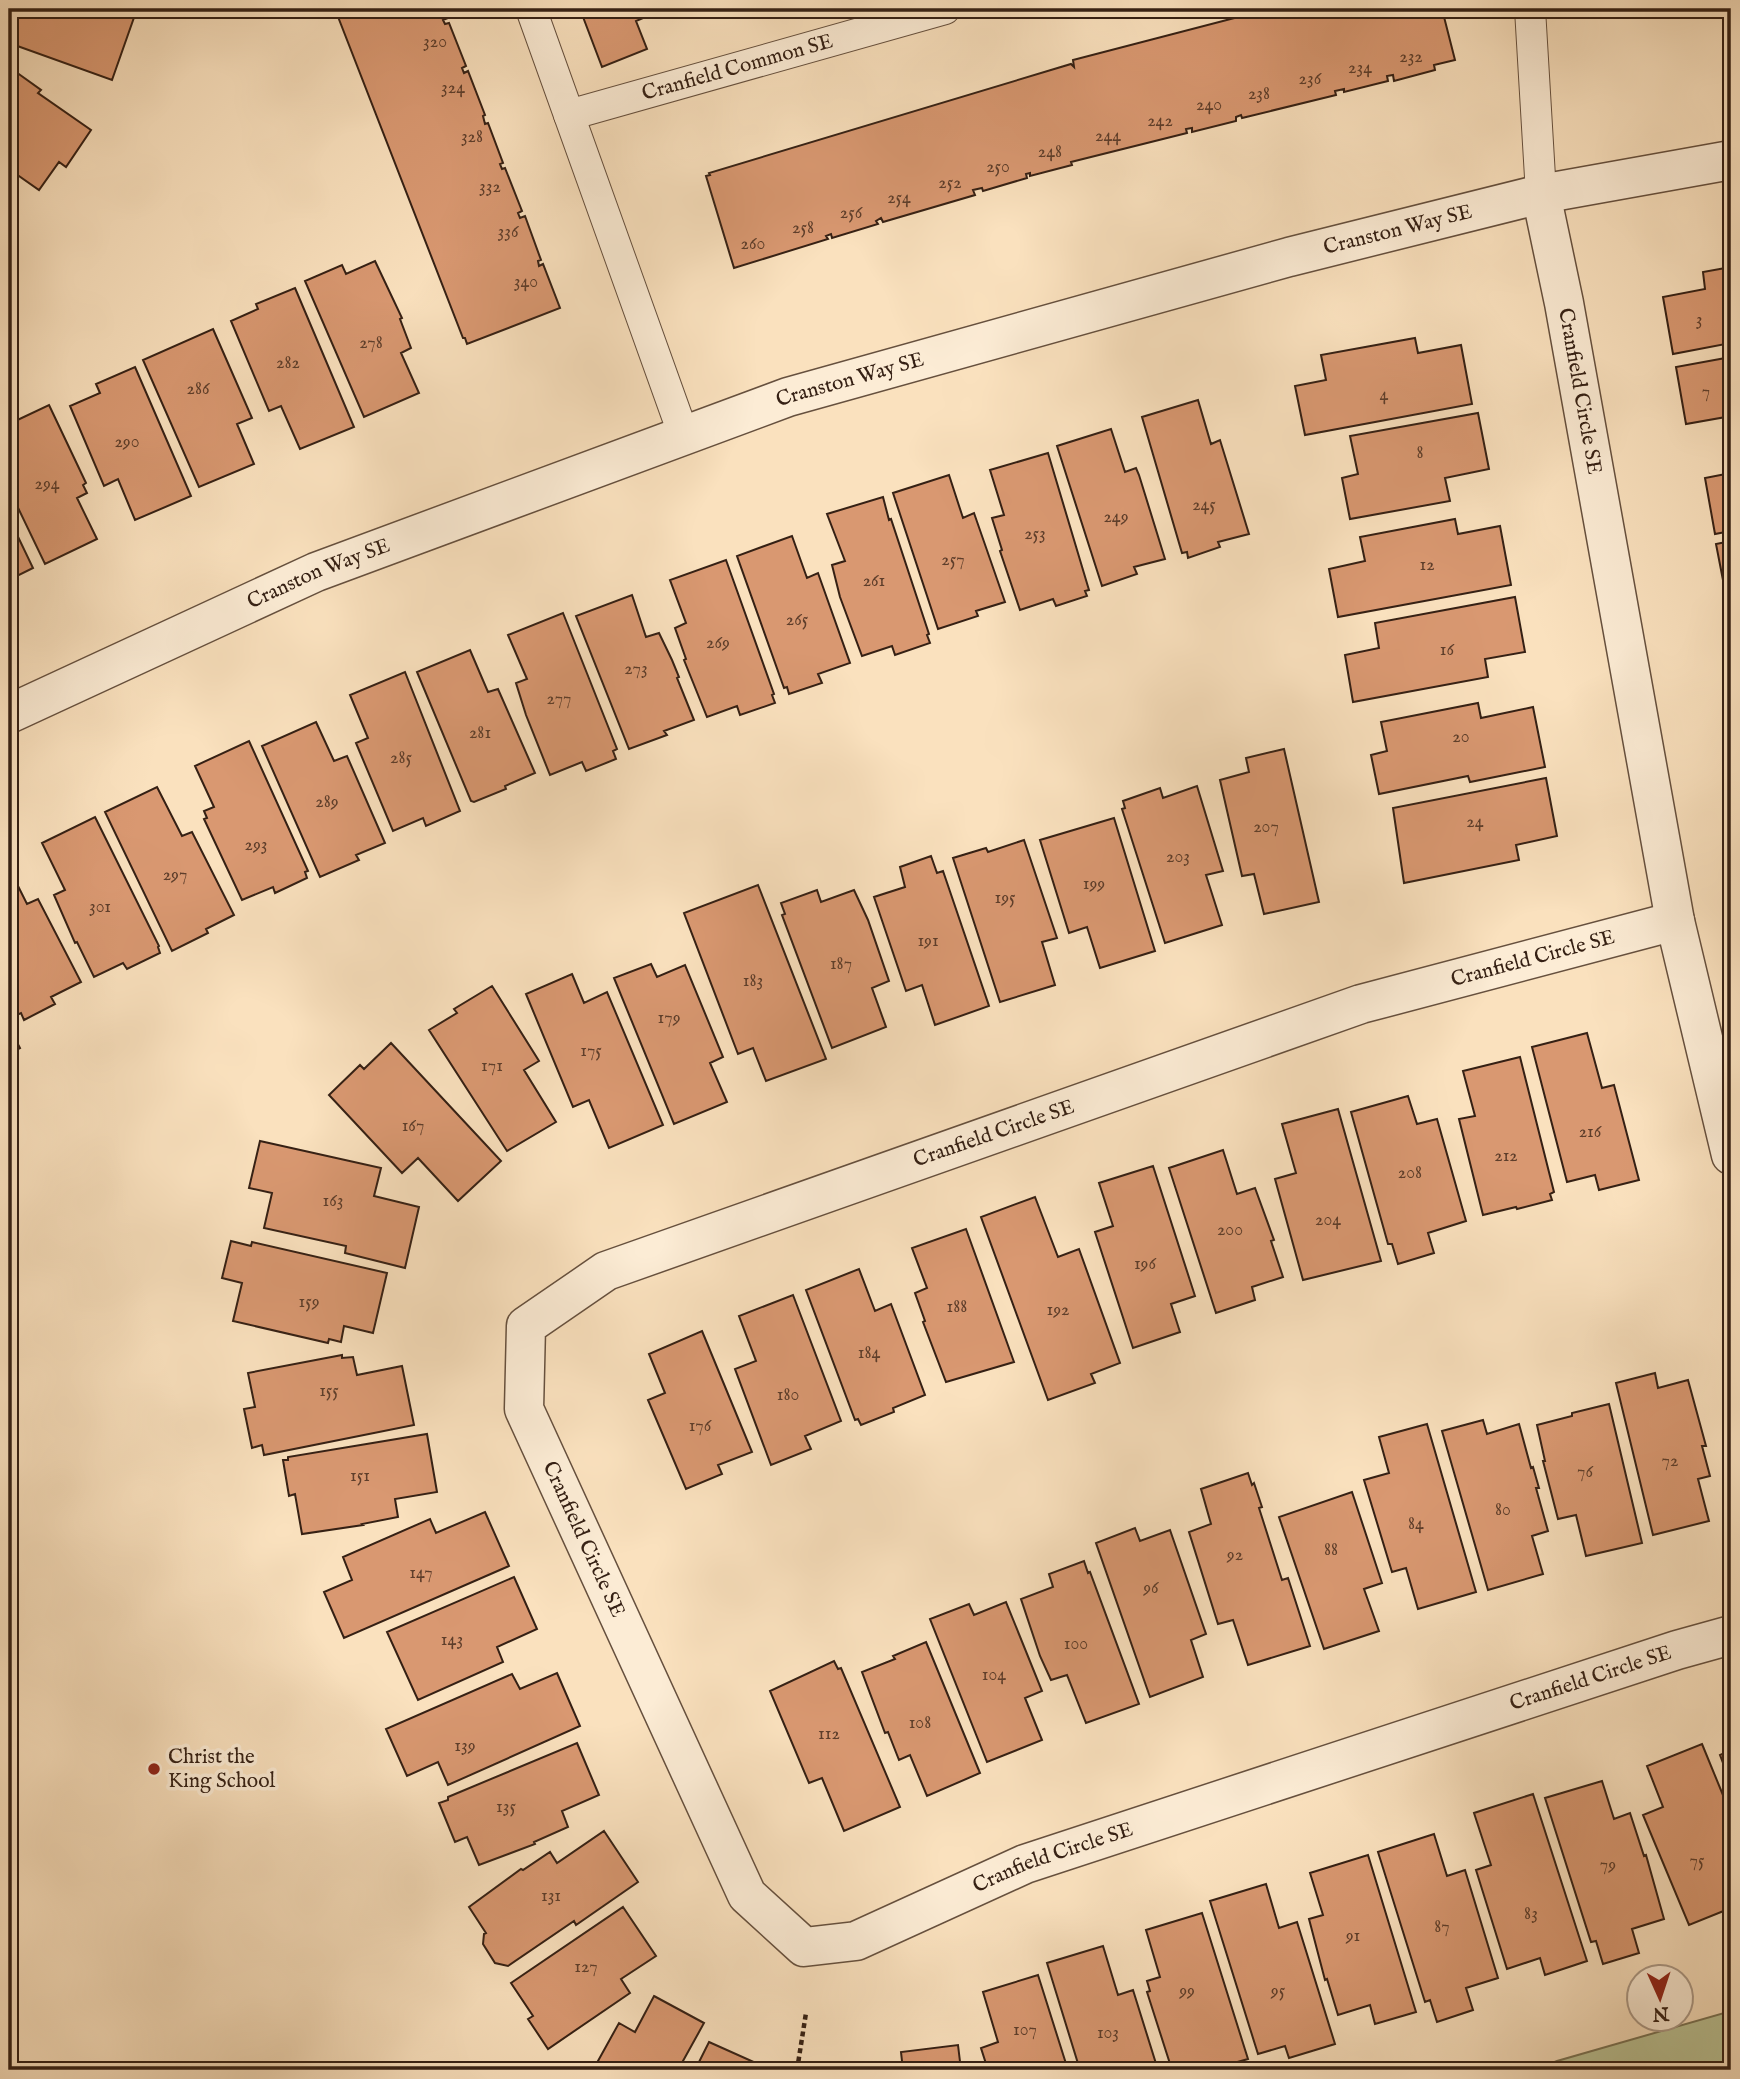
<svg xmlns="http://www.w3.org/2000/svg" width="1740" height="2079" font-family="'IM FELL English',serif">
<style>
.green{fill:#bac395;stroke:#787254;stroke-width:2}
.building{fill:#d99871;stroke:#352014;stroke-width:2}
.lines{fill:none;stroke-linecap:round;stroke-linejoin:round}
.lane-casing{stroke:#66503e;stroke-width:32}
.street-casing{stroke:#66503e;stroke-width:41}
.path{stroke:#352014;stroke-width:4.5;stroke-dasharray:5 3.5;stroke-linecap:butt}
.lane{stroke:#fcecd5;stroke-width:30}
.street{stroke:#fcecd5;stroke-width:38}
.poi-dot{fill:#8f2418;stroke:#fcecd5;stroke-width:2.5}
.labels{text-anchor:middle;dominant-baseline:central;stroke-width:7;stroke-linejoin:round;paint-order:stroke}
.number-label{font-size:18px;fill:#5e3e2b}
.street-label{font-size:21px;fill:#352014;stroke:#fcecd5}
.poi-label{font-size:21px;fill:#352014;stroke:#fcecd5;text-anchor:start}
</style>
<rect width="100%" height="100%" fill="#fae1be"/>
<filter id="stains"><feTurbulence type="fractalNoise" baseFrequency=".00286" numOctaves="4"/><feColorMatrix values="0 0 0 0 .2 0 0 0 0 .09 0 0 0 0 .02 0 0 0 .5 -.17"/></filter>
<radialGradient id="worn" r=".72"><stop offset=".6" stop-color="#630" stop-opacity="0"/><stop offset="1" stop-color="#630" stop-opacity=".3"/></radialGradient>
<path class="green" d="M1731 2011V2070H1535L1557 2061Z"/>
<path class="building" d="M9 9H137L112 80 9 43Z
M335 9H444L448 18 443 20 445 24 449 23 466 66 462 68 464 73 468 71 485 115 483 116 485 124 488 123 503 163 500 164 502 169 505 168 522 211 518 213 520 218 525 216 541 260 538 261 539 266 543 264 560 308 467 344 465 338H463Z
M580 9H646L648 16 636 21 647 49 602 67Z
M1269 9H1442L1455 60 1434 65 1435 70 1394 81 1393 75 1387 76 1388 81 1344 92V89L1335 91 1336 95 1242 118 1241 115 1236 117V121L1192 132V128L1186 129 1187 133 1071 162 1072 165 1030 176V173L1026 174 1027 178 983 191 982 188 973 190 975 195 883 222 881 218 876 221 878 224 832 238 831 234 826 236 828 239 734 268 706 176 710 175 709 173 1071 64 1074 67 1073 60Z
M9 67 41 90 38 93 91 130 66 167 59 162 39 190 9 169Z
M375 261 402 318 400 319 411 348 401 353 419 393 364 417 305 281 342 265 346 274Z
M1731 267V343L1673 354 1663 297 1705 289 1703 272Z
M295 288 354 427 300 449 281 406 269 411 231 321 258 309 256 304Z
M213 329 252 418 237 424 254 464 199 487 143 360Z
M1415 338 1418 353 1461 345 1472 404 1305 435 1295 386 1326 380 1321 355Z
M1731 357V433H1729L1726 417 1686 424 1676 367Z
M135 367 191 496 135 520 118 479 104 486 70 406 100 393 96 384Z
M1198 400 1211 444 1220 440 1249 534 1218 542 1220 547 1188 558 1187 552 1182 553 1142 417Z
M49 405 86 483 83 485 87 493 77 498 97 539 45 564 9 489V424Z
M1478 413 1489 469 1445 478 1450 501 1350 519 1342 478 1358 474 1350 436Z
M1111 429 1125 472 1136 468 1139 475 1165 559 1134 567 1137 574 1102 586 1057 446Z
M1048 453 1089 590 1085 591 1087 596 1056 606 1053 599 1020 610 1000 551 1002 550 992 518 1004 515 990 470Z
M1731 473V531L1715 534 1705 478Z
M949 475 963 518 974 513 1005 602 976 611 978 616 938 629 893 493Z
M883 497 889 520 891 519 929 634 927 635 930 643 895 655 892 646 862 656 840 597 832 565 845 561 827 514Z
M9 518 33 568 9 580Z
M1455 519 1458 534 1500 526 1511 585 1338 617 1329 569 1365 561 1360 537Z
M792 536 807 578 818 573 850 663 818 674 822 683 789 694 787 687 784 688 737 556Z
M1731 541V606H1728L1716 544Z
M726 560 774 694 772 695 775 703 740 715 737 706 707 717 684 660 686 659 675 628 686 623 670 580Z
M632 595 646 637 659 633 672 660 679 677 677 678 694 720 664 731 667 735 629 749 576 616Z
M1515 597 1525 652 1485 659 1488 677 1353 702 1345 655 1379 648 1375 623Z
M563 613 617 749 613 751 616 759 586 771 582 762 550 775 526 715 516 683 527 679 508 635Z
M470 650 488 692 498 689 535 773 505 786 506 789 474 802 471 801 417 672Z
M405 672 460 811 426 826 423 818 393 831 356 743 368 738 350 695Z
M1478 703 1481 718 1533 707 1545 767 1470 782 1468 776 1379 794 1371 755 1387 751 1381 722Z
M316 722 334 761 347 756 385 843 356 855 359 860 320 877 262 746Z
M249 741 308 871 305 872 307 878 275 893 273 887 242 900 204 819 207 818 204 811 214 807 195 766Z
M1284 749 1319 902 1264 914 1254 874 1242 876 1220 780 1249 772 1246 758Z
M1546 778 1557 836 1516 845 1519 860 1404 883 1393 808Z
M1197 786 1223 871 1206 875 1222 925 1165 943 1122 809 1125 808 1123 801 1160 788 1163 798Z
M157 787 182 836 192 832 234 915 206 929 208 933 172 951 105 812Z
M95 817 159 946 158 947 160 953 127 969 123 963 94 977 77 942 75 943 54 895 65 890 42 843Z
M1114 818 1155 951 1100 968 1087 927 1069 933 1040 840Z
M1024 840 1057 938 1042 942 1055 985 1000 1002 953 858 986 848 988 852Z
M931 856 937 873 943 871 989 1006 935 1025 922 985 906 991 874 897 905 887 900 867Z
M9 868 27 904 38 899 81 982 51 997 55 1004 24 1020 21 1013 17 1015 9 999Z
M758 885 826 1059 766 1081 753 1048 738 1054 684 913Z
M817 890 821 902 854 890 868 920 889 981 872 988 886 1027 832 1048 782 915 785 914 781 903Z
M651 964 657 977 685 965 723 1057 710 1063 727 1102 674 1124 614 978Z
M572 974 584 1003 607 992 663 1125 609 1148 589 1100 573 1107 526 994Z
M492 986 539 1061 524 1070 556 1122 507 1151 429 1030 457 1013 454 1009Z
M9 1027 20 1048 9 1054Z
M1587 1033 1602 1088 1614 1085 1639 1180 1599 1190 1595 1175 1567 1182 1532 1047Z
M391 1043 501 1161 458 1201 418 1158 402 1173 329 1095 360 1065 364 1069Z
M1520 1057 1554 1192 1550 1194 1552 1200 1517 1209 1516 1207 1483 1215 1459 1119 1475 1116 1463 1071Z
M1408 1096 1417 1124 1437 1119 1466 1221 1428 1233 1434 1253 1398 1264 1392 1244H1388L1351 1112Z
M1338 1109 1381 1261 1303 1280 1275 1179 1296 1173 1282 1124Z
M260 1141 381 1168 374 1196 419 1207 405 1268 345 1253 346 1246 264 1228 272 1193 249 1188Z
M1223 1150 1237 1194 1255 1188 1274 1240 1271 1241 1283 1277 1252 1287 1255 1300 1216 1313 1169 1168Z
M1153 1166 1195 1296 1171 1304 1180 1332 1133 1348 1095 1232 1113 1226 1099 1183Z
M1035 1197 1058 1257 1079 1249 1120 1363 1091 1374 1095 1383 1048 1400 981 1217Z
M966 1229 1014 1362 946 1382 923 1322 925 1321 915 1293 927 1288 912 1248Z
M231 1241 251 1246 252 1242 387 1273 373 1333 344 1326 341 1342 329 1339 328 1343 233 1321 242 1283 222 1278Z
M859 1269 875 1311 891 1304 925 1395 893 1408 894 1412 861 1425 858 1419 855 1420 806 1290Z
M793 1295 841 1421 805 1436 811 1449 771 1465 735 1369 756 1361 739 1316Z
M702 1331 752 1452 718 1465 722 1474 686 1489 648 1400 665 1393 649 1354Z
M342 1355V1358L353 1357 357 1375 402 1366 414 1425 264 1455 262 1445 252 1448 244 1409 255 1407 248 1373Z
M1655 1373 1658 1388 1688 1380 1706 1446H1702L1710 1476 1698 1479 1709 1521 1653 1535 1616 1383Z
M1609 1404 1642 1543 1586 1556 1576 1515 1558 1519 1543 1461H1545L1537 1425 1572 1416V1413Z
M1483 1420 1487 1434 1519 1424 1531 1468 1533 1467 1539 1488H1536L1548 1531 1532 1536 1543 1574 1488 1590 1442 1431Z
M1427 1424 1476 1592 1418 1609 1406 1568 1392 1572 1364 1480 1389 1473 1379 1437Z
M427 1434 437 1492 395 1499 398 1517 362 1524 363 1525 302 1534 295 1494 289 1496 283 1460H288V1457Z
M1248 1473 1252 1485 1254 1483 1262 1507 1259 1508 1282 1580 1288 1578 1310 1646 1248 1665 1233 1620 1218 1624 1189 1532 1211 1524 1201 1489Z
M1352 1492 1382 1583 1364 1589 1379 1631 1324 1649 1279 1517Z
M485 1512 509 1566 344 1638 324 1592 352 1580 343 1557 430 1519 436 1533Z
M1135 1528 1140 1541 1170 1530 1206 1634 1191 1640 1203 1677 1150 1697 1096 1543Z
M1084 1561 1088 1573 1090 1572 1139 1704 1086 1723 1067 1675 1051 1680 1040 1656 1021 1599 1053 1587 1049 1574Z
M514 1577 537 1629 497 1647 503 1662 418 1700 387 1632Z
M1006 1602 1042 1691 1025 1698 1042 1740 987 1762 930 1619 969 1604 974 1615Z
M926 1642 980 1773 927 1796 910 1755 899 1760 888 1732 885 1733 862 1672 895 1659 893 1656Z
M834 1661 838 1669 841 1668 900 1807 844 1831 822 1778 809 1783 770 1691Z
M557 1673 580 1726 448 1785 438 1762 407 1776 386 1729 512 1674 520 1689Z
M577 1743 599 1795 562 1811 568 1827 534 1842 535 1844 479 1865 467 1837 455 1842 439 1803 448 1800V1797Z
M1702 1744 1725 1800 1727 1799 1731 1808V1908L1689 1925 1643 1815 1663 1807 1647 1766Z
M1731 1750V1784L1720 1755Z
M1602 1781 1614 1819 1630 1813 1644 1856 1646 1855 1664 1919 1632 1929 1639 1953 1603 1964 1596 1941 1591 1942 1545 1798Z
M1533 1794 1587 1961 1545 1975 1540 1958 1507 1969 1476 1870 1491 1865 1474 1813Z
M604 1831 638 1882 576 1925 574 1921 508 1966 495 1963 483 1944 484 1934 486 1933 469 1907 521 1869 523 1870 550 1852 557 1863Z
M1434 1834 1447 1876 1465 1870 1498 1978 1466 1988 1473 2010 1437 2022 1430 2000 1425 2002 1378 1852Z
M1368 1855 1416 2012 1375 2024 1370 2005 1338 2015 1327 1979 1325 1980 1309 1919 1323 1915 1310 1873Z
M1266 1884 1279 1928 1297 1922 1335 2044 1289 2058 1285 2046 1258 2054 1210 1901Z
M623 1907 656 1956 621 1979 630 1993 548 2049 528 2019 533 2016 511 1983Z
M1202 1913 1248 2059 1209 2070 1208 2066 1193 2070H1172L1147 1992 1150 1991 1147 1981 1160 1977 1146 1930Z
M1103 1946 1118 1995 1133 1990 1158 2070H1080L1047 1963Z
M1038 1975 1068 2070H988L981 2048 998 2042 983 1992Z
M654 1996 704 2023 678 2070H593L619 2023 635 2032Z
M709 2042 765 2067 764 2070H695Z
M958 2045 961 2070H903L901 2052Z"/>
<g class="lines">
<g class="lane-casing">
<g id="lane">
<path d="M531 9 684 436"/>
<path d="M1530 9 1541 194"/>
<path id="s1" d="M569 115 945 9"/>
</g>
</g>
<g class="street-casing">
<g id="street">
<path id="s2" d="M1541 194 1564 303 1675 921 1731 1155"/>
<path id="s3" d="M9 714 316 572 788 397 1289 257 1541 194 1731 160"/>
<path id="s4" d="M1675 921 1361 1004 606 1271 526 1326 524 1409 747 1895 804 1947 856 1941 1025 1864 1677 1650 1731 1635"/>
</g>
</g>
<path class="path" d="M797 2070 806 2013"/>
<use href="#lane" class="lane"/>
<use href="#street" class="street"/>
</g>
<circle class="poi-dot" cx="154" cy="1769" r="7"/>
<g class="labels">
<g class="number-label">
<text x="435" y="42">320</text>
<text x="1411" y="57">232</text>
<text x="1360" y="68">234</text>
<text x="1310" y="79">236</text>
<text x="453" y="88">324</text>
<text x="1259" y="94">238</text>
<text x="1209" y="105">240</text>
<text x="1160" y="121">242</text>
<text x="1108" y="136">244</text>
<text x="472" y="137">328</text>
<text x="1050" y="152">248</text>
<text x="998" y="167">250</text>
<text x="950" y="183">252</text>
<text x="490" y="187">332</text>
<text x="899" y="198">254</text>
<text x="851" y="213">256</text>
<text x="803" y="228">258</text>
<text x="508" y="232">336</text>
<text x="753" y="244">260</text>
<text x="526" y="282">340</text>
<text x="1699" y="320">3</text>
<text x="371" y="343">278</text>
<text x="288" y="363">282</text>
<text x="198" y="389">286</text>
<text x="1706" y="392">7</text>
<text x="1384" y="395">4</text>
<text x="127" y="442">290</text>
<text x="1420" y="453">8</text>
<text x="47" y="484">294</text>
<text x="1204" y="505">245</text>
<text x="1116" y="517">249</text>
<text x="1035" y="534">253</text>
<text x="953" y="560">257</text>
<text x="1427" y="565">12</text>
<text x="874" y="581">261</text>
<text x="797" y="620">265</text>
<text x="718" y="643">269</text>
<text x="1447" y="650">16</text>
<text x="636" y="669">273</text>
<text x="559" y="699">277</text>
<text x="480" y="733">281</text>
<text x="1461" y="737">20</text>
<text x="401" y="758">285</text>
<text x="327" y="802">289</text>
<text x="1475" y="822">24</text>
<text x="1266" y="827">207</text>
<text x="256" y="845">293</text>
<text x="1178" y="857">203</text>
<text x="175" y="875">297</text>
<text x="1094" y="884">199</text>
<text x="1005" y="898">195</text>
<text x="100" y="907">301</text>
<text x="928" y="941">191</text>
<text x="841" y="964">187</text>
<text x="753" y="981">183</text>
<text x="669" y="1018">179</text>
<text x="591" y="1051">175</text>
<text x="492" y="1066">171</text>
<text x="413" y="1126">167</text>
<text x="1590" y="1132">216</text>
<text x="1506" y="1156">212</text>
<text x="1410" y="1173">208</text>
<text x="333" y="1201">163</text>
<text x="1328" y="1220">204</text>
<text x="1230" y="1230">200</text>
<text x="1145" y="1264">196</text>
<text x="309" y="1302">159</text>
<text x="957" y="1307">188</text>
<text x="1058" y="1310">192</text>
<text x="869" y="1353">184</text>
<text x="329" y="1391">155</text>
<text x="788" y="1395">180</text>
<text x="700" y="1426">176</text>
<text x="1670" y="1461">72</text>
<text x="1585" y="1472">76</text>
<text x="360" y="1476">151</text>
<text x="1503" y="1510">80</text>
<text x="1416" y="1524">84</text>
<text x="1331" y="1550">88</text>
<text x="1235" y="1555">92</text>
<text x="421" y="1573">147</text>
<text x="1151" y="1588">96</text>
<text x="452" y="1640">143</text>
<text x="1076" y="1644">100</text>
<text x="994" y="1675">104</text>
<text x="920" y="1723">108</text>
<text x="829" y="1734">112</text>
<text x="465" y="1746">139</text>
<text x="506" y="1807">135</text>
<text x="1697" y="1861">75</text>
<text x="1608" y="1865">79</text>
<text x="551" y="1896">131</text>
<text x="1531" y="1914">83</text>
<text x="1442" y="1927">87</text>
<text x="1353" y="1936">91</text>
<text x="586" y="1967">127</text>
<text x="1187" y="1991">99</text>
<text x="1278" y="1991">95</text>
<text x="1025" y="2030">107</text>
<text x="1108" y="2033">103</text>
</g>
<g class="street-label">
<text stroke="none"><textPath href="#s1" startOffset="175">Cranfield Common SE</textPath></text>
<text stroke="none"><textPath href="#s3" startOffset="1474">Cranston Way SE</textPath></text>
<text stroke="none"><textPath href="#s3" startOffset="906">Cranston Way SE</textPath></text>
<text stroke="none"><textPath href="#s2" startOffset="201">Cranfield Circle SE</textPath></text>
<text stroke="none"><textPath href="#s3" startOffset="340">Cranston Way SE</textPath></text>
<text transform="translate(1533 959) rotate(-15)">Cranfield Circle SE</text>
<text transform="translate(994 1134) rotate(-19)">Cranfield Circle SE</text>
<text stroke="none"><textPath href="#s4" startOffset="1449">Cranfield Circle SE</textPath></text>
<text stroke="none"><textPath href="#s4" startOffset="2751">Cranfield Circle SE</textPath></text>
<text stroke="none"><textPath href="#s4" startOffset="2184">Cranfield Circle SE</textPath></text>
</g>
<g class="poi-label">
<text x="168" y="1757">Christ the<tspan x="168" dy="24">King School</tspan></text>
</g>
</g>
<rect width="1740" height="2079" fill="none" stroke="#fae1be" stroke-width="35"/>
<rect x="10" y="10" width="1719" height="2058" fill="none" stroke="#352014" stroke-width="3.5"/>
<rect x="18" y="18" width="1705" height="2044" fill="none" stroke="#352014" stroke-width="2"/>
<g transform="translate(1660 1998) rotate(177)"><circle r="33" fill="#fcecd5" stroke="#ac9a88" stroke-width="2"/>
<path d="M0-5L12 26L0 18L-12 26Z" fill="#8f2418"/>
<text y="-10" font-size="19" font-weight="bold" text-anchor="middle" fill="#352014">N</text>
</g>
<rect width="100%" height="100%" filter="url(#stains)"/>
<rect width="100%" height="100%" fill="url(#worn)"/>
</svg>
